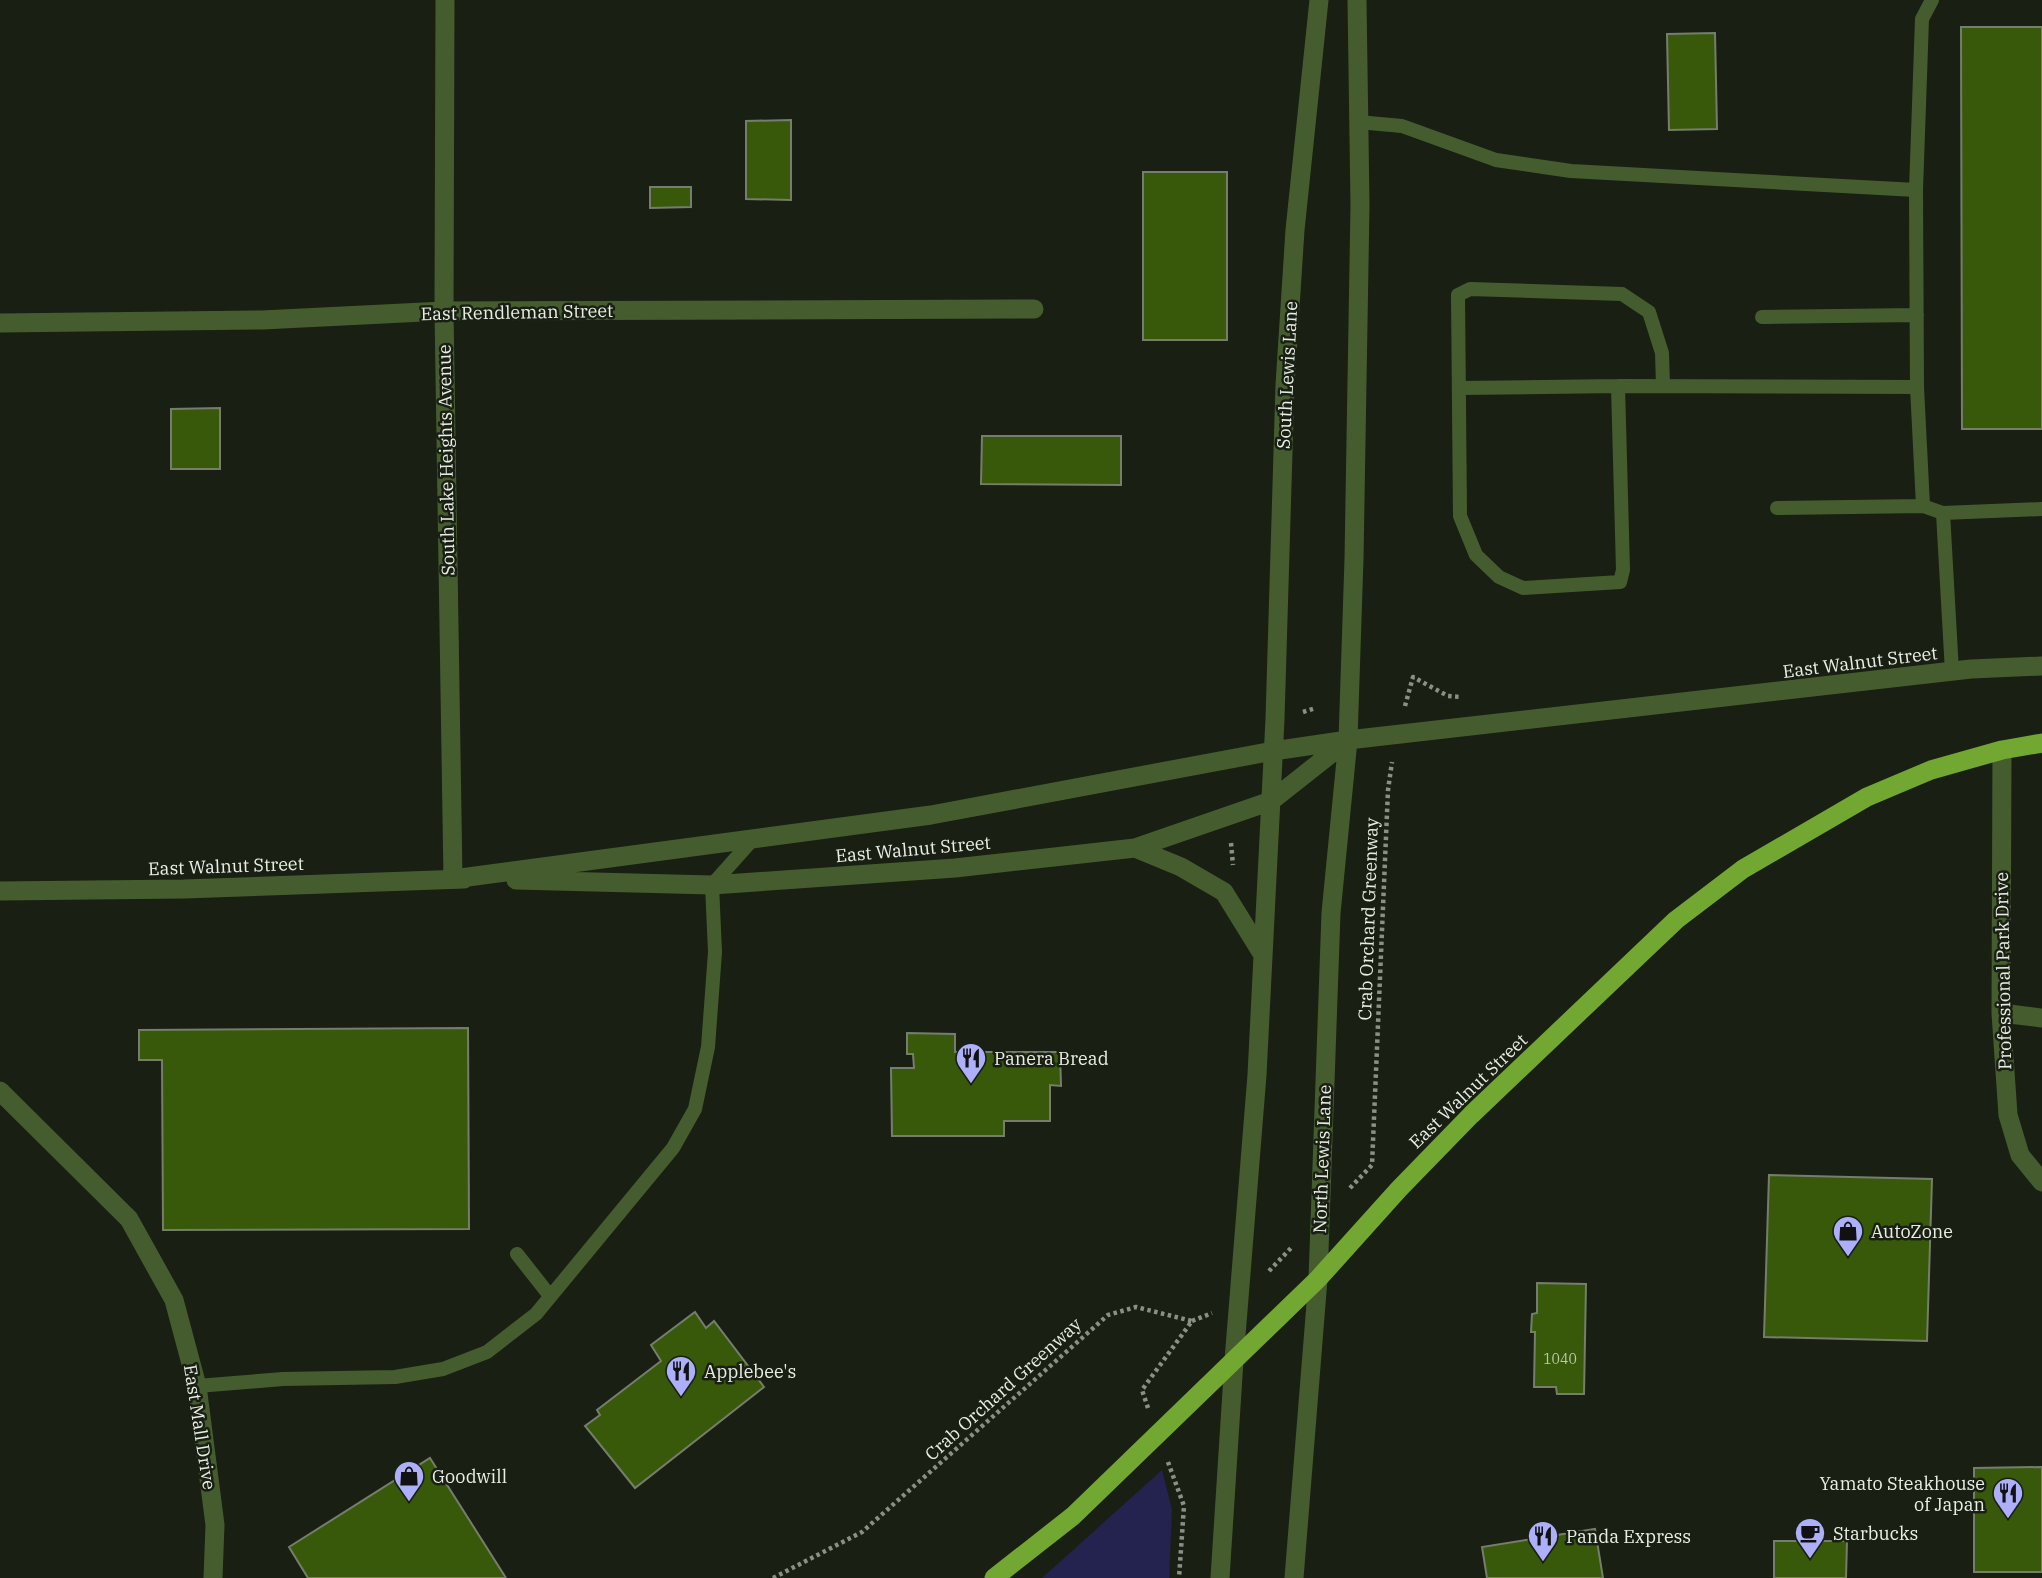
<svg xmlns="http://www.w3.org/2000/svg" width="2042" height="1578" font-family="'IBM Plex Serif',serif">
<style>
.green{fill:#24224e}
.building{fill:#38590a;stroke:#757e6d;stroke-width:2}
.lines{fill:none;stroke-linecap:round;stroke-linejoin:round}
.path{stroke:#8b9086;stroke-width:4.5;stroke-dasharray:3.5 3.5;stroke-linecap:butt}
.service{stroke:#455d2e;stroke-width:14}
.minor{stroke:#455d2e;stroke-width:19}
.tertiary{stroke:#455d2e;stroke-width:19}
.trunk{stroke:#72a832;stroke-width:19}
.labels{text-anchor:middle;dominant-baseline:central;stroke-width:5;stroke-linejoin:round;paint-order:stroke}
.number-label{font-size:14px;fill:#bdc9ae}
.street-label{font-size:18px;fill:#e9eee5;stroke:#192013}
.poi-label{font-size:18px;fill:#e9eee5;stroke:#192013;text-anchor:start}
</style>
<rect width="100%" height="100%" fill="#192013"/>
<path class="green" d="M1162 1470 1172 1510 1169 1578H1042Z"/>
<path class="building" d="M1961 27H2042V429H1962Z
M1715 33 1717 129 1669 130 1667 34Z
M791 120V200L746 199V121Z
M1143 172H1227V340H1143Z
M650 187H691V207L650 208Z
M220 408V469H171V409Z
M982 436H1121V485L981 484Z
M468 1028 469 1229 163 1230 162 1060H139V1030Z
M907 1033 955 1034V1052H1060L1061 1086 1050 1085V1121H1004V1136H892L891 1068H914L913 1054H907Z
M1769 1175 1932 1179 1927 1341 1764 1337Z
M1537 1283 1586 1284 1584 1394H1557L1556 1387H1534L1535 1332H1531L1532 1314 1537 1313Z
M695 1312 706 1328 714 1321 764 1387 635 1488 585 1426 600 1415 597 1410 661 1361 651 1345Z
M430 1458 506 1578H308L289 1547Z
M2042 1467V1572H1974V1468Z
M1595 1529 1603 1578H1487L1482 1547Z
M1774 1541H1847L1846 1578H1774Z"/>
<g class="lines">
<path class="path" d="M1405 706 1413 677 1448 696 1460 697
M1303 712 1316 708
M1231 843 1233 865
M1350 1188 1372 1165 1388 790 1392 762
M1269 1271 1292 1247
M1192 1321 1212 1313
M1148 1408 1142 1390 1192 1321
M1168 1462 1184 1506 1179 1578
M773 1578 862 1532 1108 1315 1136 1307 1192 1321"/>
<path class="service" d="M1932 0 1922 19 1916 190 1917 387 1923 506 1943 513 2042 509
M1358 122 1402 126 1496 160 1571 171 1916 190
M1762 317 1917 315
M1663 386 1662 353 1649 312 1622 294 1470 289 1458 295 1460 516 1476 555 1499 577 1523 588 1620 582 1623 570 1618 386 1917 387
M1459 388 1618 386
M1777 508 1923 506
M1943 513 1952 672
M517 1254 550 1296
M197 1386 283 1379 395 1377 443 1369 487 1352 536 1314 673 1148 695 1109 708 1047 715 952 712 885 753 839"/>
<path class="minor" d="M445 0 444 311 453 879
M0 323 262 320 444 311 1034 309
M2002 750 2001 1013 2008 1115 2020 1155 2042 1182
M2001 1013 2042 1018
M0 1091 129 1219 174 1300 197 1386 215 1525 213 1578"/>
<path class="tertiary" d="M1135 848 1181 867 1224 892 1263 955
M453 879 931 815 1273 751 1348 740 1971 669 2042 666
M516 880 712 885 955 868 1135 848 1271 801 1347 741
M0 891 184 889 464 879
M1220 1578 1234 1360 1257 1075 1275 719 1285 385 1295 230 1319 0
M1294 1578 1318 1279 1331 913 1348 740 1354 559 1360 205 1357 0"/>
<path class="trunk" d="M994 1578 1073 1516 1318 1279 1399 1189 1471 1115 1676 920 1743 869 1867 797 1931 770 2002 750 2042 743"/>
</g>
<defs>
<g id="restaurant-pin" transform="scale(1.575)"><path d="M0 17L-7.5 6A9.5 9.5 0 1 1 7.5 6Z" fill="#adaffb" stroke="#192013"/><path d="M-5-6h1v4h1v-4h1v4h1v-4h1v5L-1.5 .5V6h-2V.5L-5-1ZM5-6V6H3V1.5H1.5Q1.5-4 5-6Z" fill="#111"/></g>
<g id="shop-pin" transform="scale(1.575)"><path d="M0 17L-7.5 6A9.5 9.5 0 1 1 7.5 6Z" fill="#adaffb" stroke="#192013"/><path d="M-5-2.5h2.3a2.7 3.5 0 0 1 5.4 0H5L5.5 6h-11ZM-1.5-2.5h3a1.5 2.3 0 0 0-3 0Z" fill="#111"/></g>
<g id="cafe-pin" transform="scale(1.575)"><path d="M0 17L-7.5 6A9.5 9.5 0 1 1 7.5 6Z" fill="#adaffb" stroke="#192013"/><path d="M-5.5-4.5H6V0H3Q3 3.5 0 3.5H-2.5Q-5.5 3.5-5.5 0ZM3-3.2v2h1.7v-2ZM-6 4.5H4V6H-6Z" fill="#111"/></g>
</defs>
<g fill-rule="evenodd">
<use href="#restaurant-pin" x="971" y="1058"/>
<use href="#shop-pin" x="1848" y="1231"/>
<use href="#restaurant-pin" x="681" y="1371"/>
<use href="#shop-pin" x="409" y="1476"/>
<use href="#restaurant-pin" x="2008" y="1493"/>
<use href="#cafe-pin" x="1810" y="1533"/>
<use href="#restaurant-pin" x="1543" y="1536"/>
</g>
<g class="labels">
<g class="number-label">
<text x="1560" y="1359">1040</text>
</g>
<g class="street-label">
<text transform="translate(517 312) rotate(-1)">East Rendleman Street</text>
<text transform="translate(1287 375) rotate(-87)">South Lewis Lane</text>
<text transform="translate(446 460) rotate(-91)">South Lake Heights Avenue</text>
<text transform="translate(1860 662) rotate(-7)">East Walnut Street</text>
<text transform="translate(913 849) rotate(-5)">East Walnut Street</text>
<text transform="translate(226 866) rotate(-2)">East Walnut Street</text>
<text transform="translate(1368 919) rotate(-88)">Crab Orchard Greenway</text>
<text transform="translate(2003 971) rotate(-91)">Professional Park Drive</text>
<text transform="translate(1468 1091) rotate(-44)">East Walnut Street</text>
<text transform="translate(1322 1159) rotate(-88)">North Lewis Lane</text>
<text transform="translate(1003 1389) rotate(-42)">Crab Orchard Greenway</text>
<text transform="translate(200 1427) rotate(81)">East Mall Drive</text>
</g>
<g class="poi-label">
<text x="994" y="1058">Panera Bread</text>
<text x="1871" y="1231">AutoZone</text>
<text x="704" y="1371">Applebee's</text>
<text x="432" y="1476">Goodwill</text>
<text x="1985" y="1483" text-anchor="end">Yamato Steakhouse<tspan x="1985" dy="21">of Japan</tspan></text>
<text x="1833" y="1533">Starbucks</text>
<text x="1566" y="1536">Panda Express</text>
</g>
</g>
</svg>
